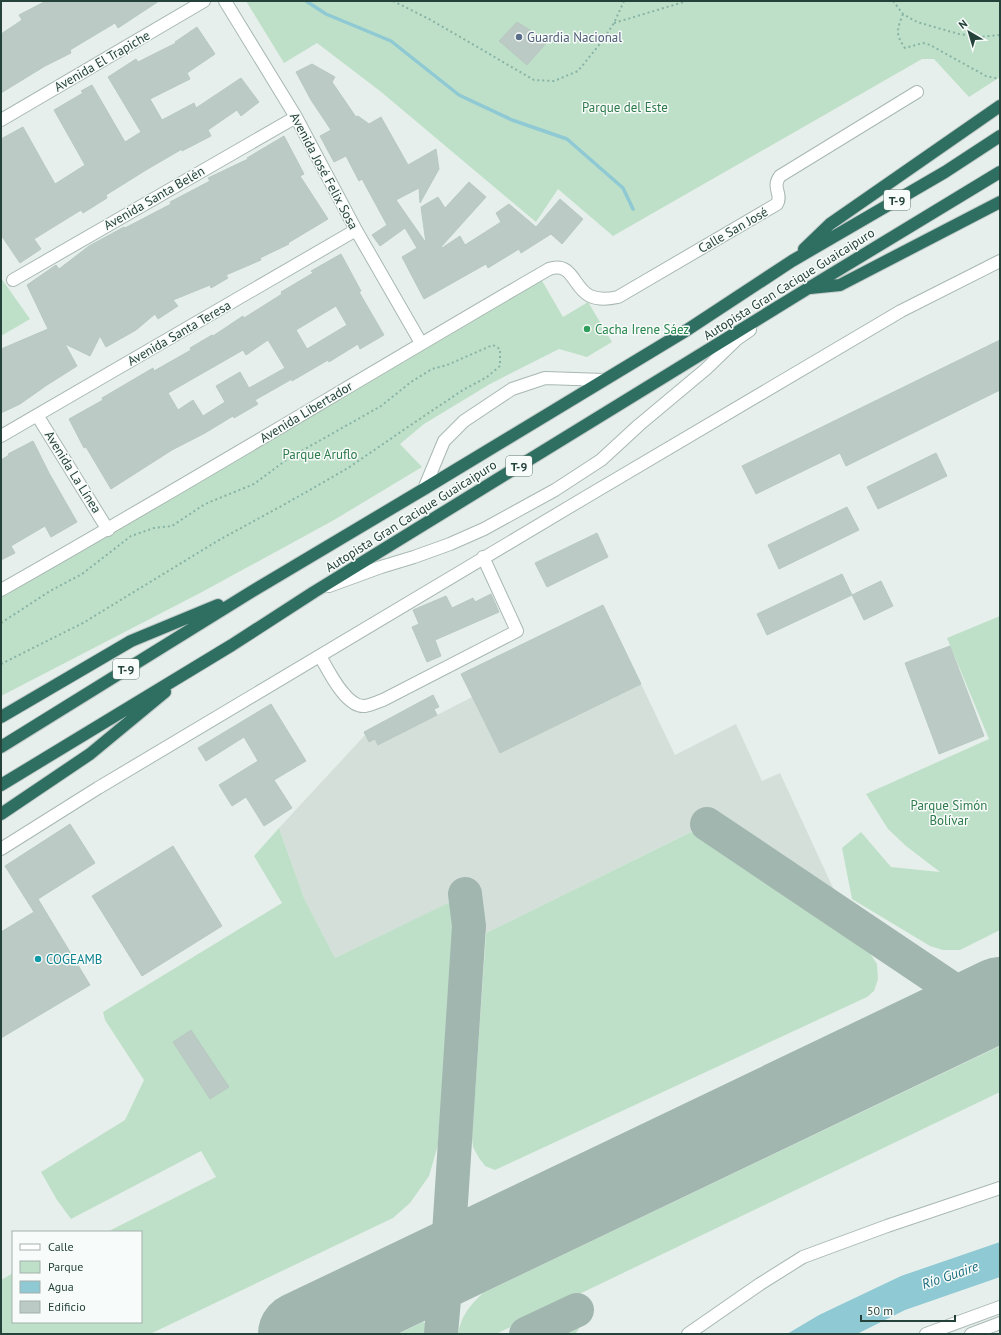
<svg xmlns="http://www.w3.org/2000/svg" width="1001" height="1335" font-family="'PT Sans',sans-serif">
<style>
.built{fill:#d4dfda}
.green{fill:#bfe0c8}
.water{fill:#8ec9d4}
.lines{fill:none;stroke-linecap:round;stroke-linejoin:round}
.stream{stroke:#8ec9d4;stroke-width:3.5}
.taxiway{stroke:#a2b6b0;stroke-width:34}
.runway{stroke:#a2b6b0;stroke-width:84}
.building{fill:#bbcac4;stroke:#b8c9c2;fill-rule:evenodd}
.minor-casing{stroke:#a8b8b2;stroke-width:14}
.highway-casing{stroke:#c2cac8;stroke-width:14}
.path{stroke:#86b3a5;stroke-width:2;stroke-dasharray:2 3;stroke-linecap:butt}
.minor{stroke:#fff;stroke-width:12}
.highway{stroke:#2f6f62;stroke-width:12}
.service-dot{fill:#5c6f8a;stroke:#f7fbf9;stroke-width:1.5}
.leisure-dot{fill:#2e9e5b;stroke:#f7fbf9;stroke-width:1.5}
.culture-dot{fill:#0f9aa8;stroke:#f7fbf9;stroke-width:1.5}
.labels{text-anchor:middle;dominant-baseline:central;stroke-width:3;stroke-linejoin:round;paint-order:stroke}
.shield{fill:#f7fbf9;stroke:#637a73;stroke-width:1}
.shield-label{font-size:12px;font-weight:bold;fill:#24423a}
.service-label{font-size:13px;fill:#4e5e75;stroke:#f7fbf9;text-anchor:start}
.street-label{font-size:13px;fill:#24423a;stroke:#f7fbf9}
.park-label{font-size:13px;fill:#2d7a4b;stroke:#f7fbf9}
.leisure-label{font-size:13px;fill:#27864d;stroke:#f7fbf9;text-anchor:start}
.culture-label{font-size:13px;fill:#0d838f;stroke:#f7fbf9;text-anchor:start}
.water-label{font-size:14px;font-style:italic;fill:#1c6f80;stroke:#f7fbf9}
</style>
<rect width="100%" height="100%" fill="#e6efeb"/>
<path class="built" d="M641 684 675 755 736 724 762 781 780 773 846 916 707 824 486 933 469 926 465 895 335 958 304 898 279 828 365 735 369 742 375 739 379 745 472 697 500 753Z"/>
<path class="green" d="M246 1H1000V77L969 97 934 59H922L613 236 558 189 536 222 380 91 317 43 284 63Z
M1 278 30 319 1 336Z
M541 279 563 317 588 302 612 342 587 357 559 349 490 384 424 424 400 444 422 467 334 520 202 592 1 696V590Z
M1000 616V930L960 950H943L930 946 852 899 842 848 861 832 891 867 940 872 906 846 888 829 866 794 989 739 947 638Z
M279 828 304 898 335 958 456 899 438 1145 429 1176 410 1203 393 1218 150 1334H1V1280L13 1273V1322H141V1232H107L216 1177 201 1151 71 1219 57 1200 41 1172 125 1120 144 1080 105 1020 103 1012 282 903 254 856Z
M691 832 869 952 877 964 878 979 874 991 867 997 495 1170 485 1166 479 1158 473 1147 472 1137 486 933Z
M1000 1046V1092L496 1334H458C461 1316 470 1305 483 1293Z
M423 1322 425 1323 426 1334H398Z
M576 1325 579 1329 575 1334H555Z"/>
<path class="water" d="M1000 1242V1277L905 1310 857 1334H787L819 1315 901 1276Z"/>
<g class="lines">
<path class="stream" d="M306 1 326 14 391 41 459 95 512 120 567 139 623 188 633 209"/>
<path class="taxiway" d="M707 824 981 1008
M441 1334 447 1264 469 926 465 894
M526 1334 577 1310"/>
<path class="runway" d="M300 1334 1000 999"/>
</g>
<path class="building" d="M46 1H159L118 28 115 23 70 50 71 53 45 66 1 93V34L22 20 19 15Z
M517 22 548 41 527 65 499 41Z
M197 27 215 54 187 73 190 79 150 99 162 120 194 103 196 108 241 78 259 102 241 116 237 110 208 130 211 136 182 151V149L146 170 106 195 107 198 83 213 81 210 34 239 41 249 20 263 1 235V139L23 127 55 184 85 165 54 110 83 93 81 91 92 85 125 142 141 132 108 77 136 59 138 62 176 43 175 42Z
M312 64 335 77 332 82 356 117 358 116 369 124 381 117 408 165 436 149 439 169 420 203 419 188 396 200 426 243 421 207 438 197 445 208 469 182 486 197 441 247 442 248 460 236 465 245 501 222 496 213 509 204 536 227 560 199 583 219 562 244 551 234 521 253 519 249 488 268 486 264 424 299 402 257 417 248 405 228 380 246 372 235 387 225 362 179 359 181 346 156 334 162 320 136 331 130 311 100 296 72Z
M284 136 304 174 300 176 328 219 288 243 289 244 260 258 261 260 226 275 228 278 211 288 210 285 173 300 178 306 158 319 155 314 136 330 106 347 100 336 90 356 65 344 77 366 47 385 20 404 1 413V349L48 329 27 285 56 265 59 269 89 246 124 227 125 228 171 204 170 202 210 181 208 178 248 159 247 158Z
M341 254 361 291 359 292 384 335 360 349 358 344 329 362 328 360 292 381V379L255 400 258 404 234 418 233 416 205 433 172 450 111 489 86 447 84 448 69 419 103 400 102 398 153 368 154 371 191 350 190 348 212 335 213 336 243 316 244 318 282 294 281 292 313 273 311 271ZM336 306 347 325 307 349 296 330ZM268 340 285 368 249 388 240 372 216 386 225 402 203 416 193 400 178 410 168 393 243 350 246 355Z
M1000 340V390L846 466 840 453 756 494 742 466Z
M33 441 49 473 77 522 51 537 45 526 11 546 15 553 1 560V460L9 455 8 454Z
M936 453 947 476 878 509 867 487Z
M847 507 859 530 779 569 768 545Z
M597 533 608 557 547 587 535 563Z
M842 574 852 595 767 635 757 614Z
M881 581 893 606 864 620 852 595Z
M491 594 499 612 435 640 441 656 427 662 412 627 419 624 413 610 446 596 452 608 473 598 475 602Z
M603 605 641 684 500 753 461 674Z
M950 646 984 736 939 754 905 663Z
M433 695 439 707 434 709 437 715 378 745 375 739 369 742 364 732Z
M271 704 306 761 274 780 292 808 264 826 246 797 232 806 219 785 258 761 244 737 206 761 198 748Z
M70 824 95 863 38 899 90 985 1 1038V932L34 912 5 866Z
M173 846 222 926 142 976 92 896Z
M191 1030 229 1087 210 1099 173 1042Z"/>
<g class="lines">
<g class="minor-casing">
<path id="minor" d="M225 1 296 117 356 230 421 343
M1 120 204 1
M13 280 296 117
M37 415 108 530
M1 436 356 230
M424 489 444 441 464 421 512 389 545 378 604 380
M329 586 381 567 414 557 450 544 484 529 555 490 601 460 639 425 706 369 737 339 750 330
M1 590C185 486 366 375 549 269 573 261 573 288 590 296 599 300 609 299 618 297L777 204C783 194 771 188 780 176L917 92
M320 656C328 670 346 708 365 706 371 705 377 702 383 700L517 631 483 557
M1 849 98 788 586 497 901 311 1000 261
M688 1334 760 1284 803 1257 887 1226 1000 1188
M926 1334 1000 1307
M971 1334 1000 1323"/>
</g>
<g class="highway-casing">
<path id="highway" d="M804 249 830 224 1000 106
M810 288 840 285 1000 202
M1 717 131 641 218 605
M1 747 251 592 424 489 687 330 792 261 945 172 1000 136
M1 785 232 645 314 592 807 289 1000 172
M1 814 90 754 165 692"/>
</g>
<path class="path" d="M393 1 431 20 534 80 554 81 578 71 603 40 614 23 624 1
M893 1 903 14 917 22 959 34 980 37 1000 35
M903 14C897 29 895 34 905 48L923 43 930 45 986 76 1000 79
M614 23 687 1
M1 623 50 591 82 574 131 536 154 528 172 526 205 504 254 484 289 458 381 406 411 382 432 369 447 365 493 345 500 349V366L487 377 463 390 427 414 348 468 287 503 219 540 83 623 1 664"/>
<use href="#minor" class="minor"/>
<use href="#highway" class="highway"/>
</g>
<circle class="service-dot" cx="519" cy="37" r="4"/>
<circle class="leisure-dot" cx="587" cy="329" r="4"/>
<circle class="culture-dot" cx="38" cy="959" r="4"/>
<g class="labels">
<g class="shield">
<rect x="884" y="190" width="26" height="20" rx="3"/>
<rect x="506" y="456" width="26" height="20" rx="3"/>
<rect x="113" y="659" width="26" height="20" rx="3"/>
</g>
<g class="shield-label">
<text x="897" y="200">T-9</text>
<text x="519" y="466">T-9</text>
<text x="126" y="669">T-9</text>
</g>
<g class="service-label">
<text x="527" y="37">Guardia Nacional</text>
</g>
<g class="street-label">
<text transform="translate(102 61) rotate(-30)">Avenida El Trapiche</text>
<text transform="translate(324 171) rotate(62)">Avenida José Felix Sosa</text>
<text transform="translate(154 198) rotate(-30)">Avenida Santa Belén</text>
<text transform="translate(733 230) rotate(-30)">Calle San José</text>
<text transform="translate(789 284) rotate(-32)">Autopista Gran Cacique Guaicaipuro</text>
<text transform="translate(179 333) rotate(-30)">Avenida Santa Teresa</text>
<text transform="translate(306 412) rotate(-31)">Avenida Libertador</text>
<text transform="translate(73 472) rotate(58)">Avenida La Línea</text>
<text transform="translate(411 516) rotate(-32)">Autopista Gran Cacique Guaicaipuro</text>
</g>
<g class="park-label">
<text x="625" y="107">Parque del Este</text>
<text x="320" y="454">Parque Aruflo</text>
<text x="949" y="805">Parque Simón<tspan x="949" dy="15">Bolívar</tspan></text>
</g>
<g class="leisure-label">
<text x="595" y="329">Cacha Irene Sáez</text>
</g>
<g class="culture-label">
<text x="46" y="959">COGEAMB</text>
</g>
<g class="water-label">
<text transform="translate(950 1275) rotate(-19)">Río Guaire</text>
</g>
</g>
<rect width="1001" height="1335" fill="none" stroke="#24423a" stroke-width="4"/>
<rect x="12" y="1231" width="130" height="92" fill="#f7fbf9" stroke="#a3b1ad"/>
<rect x="20" y="1244" width="20" height="6" fill="#ffffff" stroke="#a3b1ad"/>
<text x="48" y="1251" font-size="12" fill="#24423a">Calle</text>
<rect x="20" y="1261" width="20" height="12" fill="#bfe0c8" stroke="#a3b1ad"/>
<text x="48" y="1271" font-size="12" fill="#24423a">Parque</text>
<rect x="20" y="1281" width="20" height="12" fill="#8ec9d4" stroke="#a3b1ad"/>
<text x="48" y="1291" font-size="12" fill="#24423a">Agua</text>
<rect x="20" y="1301" width="20" height="12" fill="#bbcac4" stroke="#a3b1ad"/>
<text x="48" y="1311" font-size="12" fill="#24423a">Edificio</text>
<g transform="translate(969 32) rotate(322)" stroke="#f7fbf9" stroke-width="3" paint-order="stroke">
<path d="M0-3L7 15L0 10L-7 15Z" fill="#24423a"/>
<text y="-6" font-size="11" font-weight="bold" text-anchor="middle" fill="#24423a">N</text>
</g>
<path d="M861 1315v6h94v-6" fill="none" stroke="#24423a" stroke-width="2"/>
<text x="867" y="1315" font-size="12" fill="#24423a" stroke="#f7fbf9" stroke-width="3" paint-order="stroke">50 m</text>
</svg>
